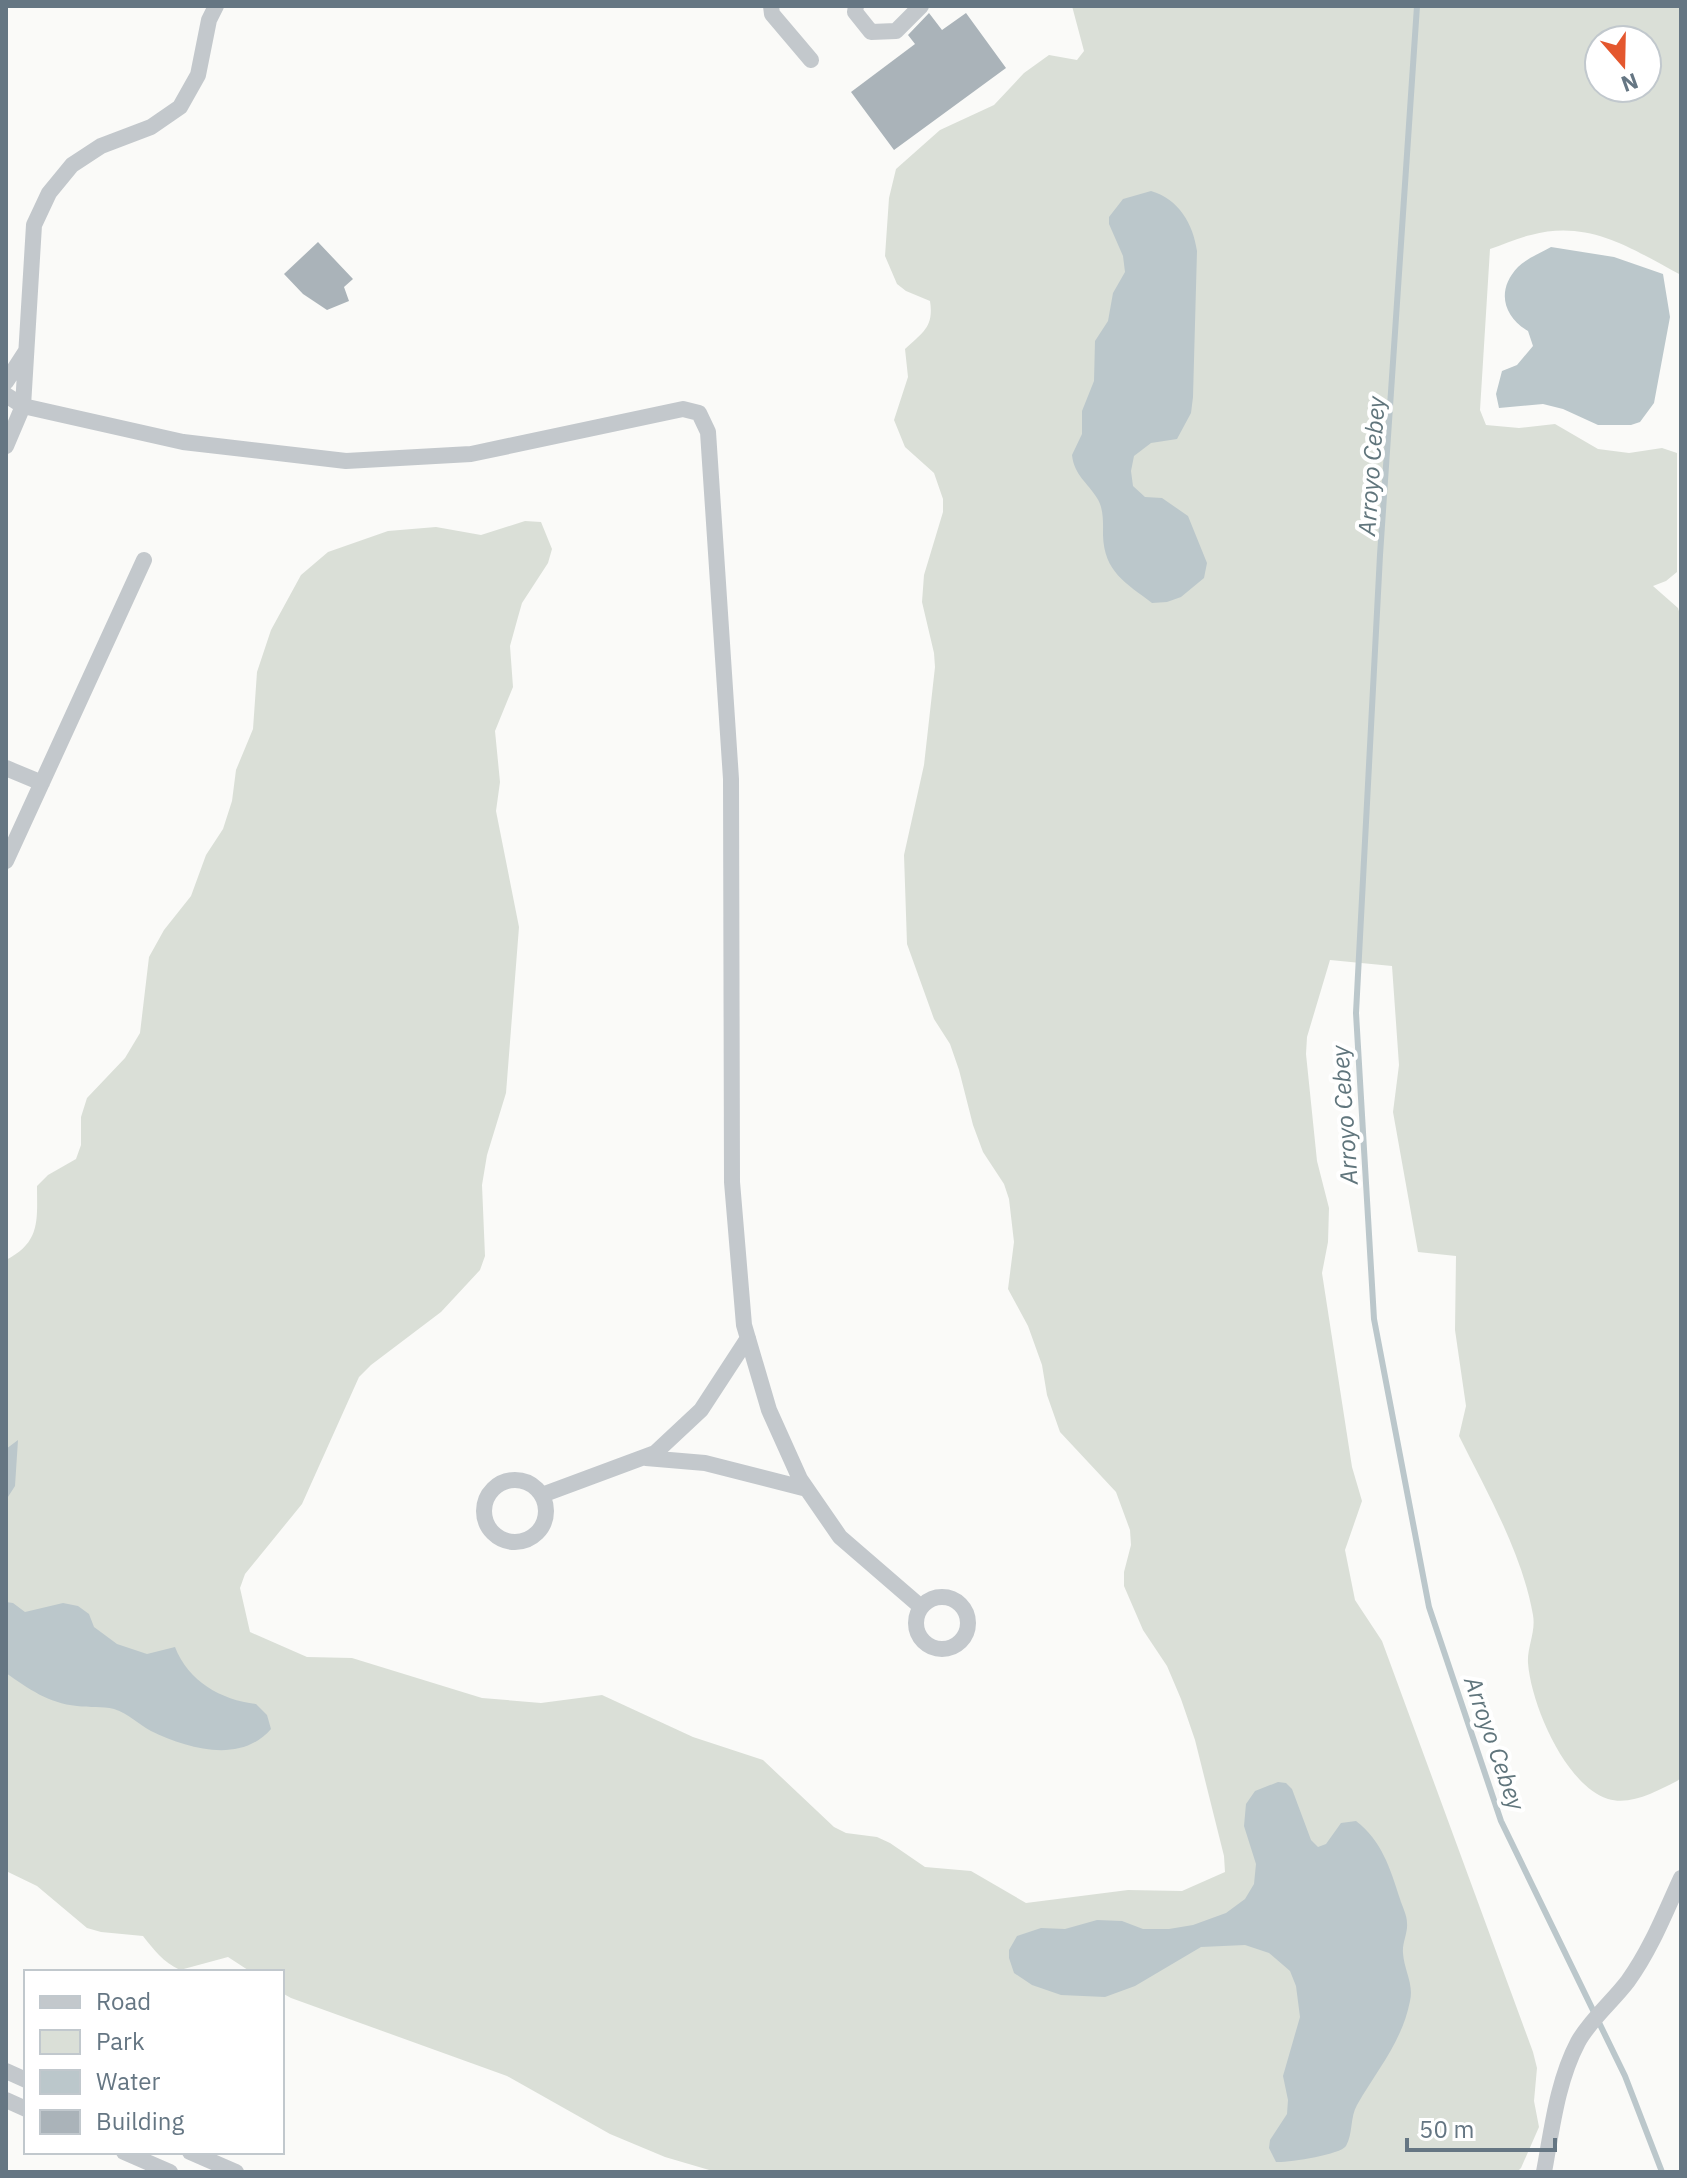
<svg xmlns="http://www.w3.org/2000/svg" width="1687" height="2178" font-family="'IBM Plex Sans',sans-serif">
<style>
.green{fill:#dadfd7;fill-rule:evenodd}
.water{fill:#bbc7cb}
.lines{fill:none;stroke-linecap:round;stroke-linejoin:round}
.stream{stroke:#bbc7cb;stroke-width:6}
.building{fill:#aab3b9}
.street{stroke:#c3c8cc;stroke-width:16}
.labels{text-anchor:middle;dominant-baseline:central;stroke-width:8;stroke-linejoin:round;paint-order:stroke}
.water-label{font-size:24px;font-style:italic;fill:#60757c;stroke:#fff}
</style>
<rect width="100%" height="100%" fill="#fafaf8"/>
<path class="green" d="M1072 6H1681V275C1632 249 1589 219 1531 235 1517 238 1503 245 1490 249L1480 410 1486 425 1519 428 1555 424 1598 449 1629 453 1662 448 1677 453V572L1666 581 1653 586 1678 608 1681 618V1778L1677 1781C1657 1791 1631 1806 1608 1799 1565 1785 1531 1704 1528 1663 1527 1647 1536 1632 1533 1615 1522 1553 1487 1492 1459 1436L1466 1406 1455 1330 1456 1256 1418 1252 1393 1112 1399 1065 1392 966 1330 960 1307 1037 1306 1054 1317 1161 1329 1208 1328 1242 1322 1273 1352 1467 1362 1501 1345 1550 1355 1600 1382 1641 1533 2052 1537 2068 1534 2101 1539 2127 1521 2168 1517 2172H716L665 2157 610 2134 507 2076 291 1998 282 1993V1972H251L228 1957 180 1970C163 1962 154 1950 143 1936L101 1932 87 1928 37 1886 6 1871V1260C41 1242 37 1220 37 1186L48 1175 76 1159 81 1145V1117L87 1098 125 1058 140 1033 149 957 164 930 191 896 206 855 223 829 232 801 236 770 253 729 257 672 271 630 301 575 328 552 388 531 436 527 481 535 525 521 541 522 552 549 548 563 522 603 518 617 510 646 513 687 495 731 500 782 496 811 519 927 506 1093 487 1155 482 1185 485 1256 480 1270 441 1312 371 1365 359 1377 302 1504 245 1574 240 1588 250 1632 307 1657 352 1658 482 1698 541 1703 602 1695 693 1737 763 1760 834 1827 846 1833 877 1837 890 1843 925 1867 971 1871 1026 1903 1128 1890 1182 1891 1225 1872 1224 1856 1195 1740 1181 1699 1167 1666 1143 1630 1124 1586V1572L1131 1545 1130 1530 1116 1492 1060 1432 1047 1395 1042 1365 1028 1326 1008 1289 1014 1242 1009 1199 1004 1184 983 1152 973 1125 959 1070 950 1044 934 1019 907 944 904 855 924 765 935 667 934 653 922 602 924 575 943 512V499L934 473 905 447 894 420 908 377 905 349C923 332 934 327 930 301L906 291 897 284 885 256 889 198 896 169 940 130 994 105 1024 73 1049 55 1077 60 1084 51ZM1599 40H1647V88H1599Z"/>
<path class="water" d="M1151 191C1179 199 1193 224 1197 251L1193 397 1191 413 1177 439 1151 443 1134 456 1131 471 1133 486 1145 497 1162 498 1188 516 1207 563 1204 578 1181 597 1167 602 1152 603C1126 583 1104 572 1103 535 1103 523 1104 509 1097 498 1088 483 1074 475 1072 455L1082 434V411L1094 381 1095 341 1108 321 1113 293 1125 272 1123 256 1109 224V217L1123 199Z
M1551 247 1614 257 1663 274 1670 317 1654 403 1640 422 1631 425H1598L1563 409 1543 404 1499 408 1496 394 1502 371 1517 365 1533 346 1528 331C1503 316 1496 290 1518 267 1526 259 1540 253 1551 247Z
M18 1440 15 1486 6 1500V1449Z
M6 1602 13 1603 25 1612 63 1603 78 1606 89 1614 94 1627 117 1644 147 1654 175 1647C188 1681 221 1700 256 1704L267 1715 271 1729C241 1764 188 1749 151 1731 138 1724 129 1714 114 1709 102 1706 90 1708 77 1706 48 1703 29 1689 6 1673Z
M1278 1782 1286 1783 1292 1789 1311 1840 1318 1847 1326 1844 1341 1823 1356 1821C1382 1841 1390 1868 1400 1899 1402 1906 1407 1915 1407 1923 1408 1933 1402 1943 1403 1953 1404 1970 1414 1984 1410 2001 1402 2042 1377 2070 1357 2105 1350 2117 1353 2134 1346 2146 1340 2155 1286 2163 1276 2162L1269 2148 1270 2140 1287 2114 1288 2100 1283 2076 1300 2017 1296 1986 1290 1971 1269 1953 1245 1945 1201 1947 1135 1986 1105 1997 1061 1995 1032 1985 1014 1973 1009 1958V1950L1017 1936 1041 1928 1065 1929 1097 1920 1122 1921 1143 1929H1169L1193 1925 1226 1913 1245 1899 1254 1884 1256 1864 1244 1826 1246 1804 1255 1791Z"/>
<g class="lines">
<path class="stream" d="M1417 6 1380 555 1356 1013 1374 1319 1429 1607 1501 1821 1625 2076 1662 2172"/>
</g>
<path class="building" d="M929 13 942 30 966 13 1006 68 894 150 851 92 915 44 908 35Z
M318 242 353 279 344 287 349 301 327 310 303 294 284 274Z"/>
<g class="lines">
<path class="street" d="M771 6 772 14 811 60
M856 6 855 12 871 32 896 31 921 6
M6 382 26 351
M6 395 23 406 183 442 346 461 471 454 683 409 699 413 708 432 731 779 732 1182 744 1325 769 1410 800 1479 840 1537 921 1607
M6 446 23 406 34 225 49 193 72 165 101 146 151 127 180 107 198 75 209 20 216 6
M6 768 42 783
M6 861 144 560
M646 1458 705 1463 807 1489
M484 1511a31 31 0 1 1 62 0a31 31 0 1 1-62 0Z
M542 1495 655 1453 701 1410 748 1338
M916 1623a26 26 0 1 1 52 0a26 26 0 1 1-52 0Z
M6 2071 26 2080
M6 2100 26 2109
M124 2152 170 2172
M190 2152 236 2172
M1544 2172C1552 2129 1557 2082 1578 2042 1590 2020 1613 2001 1628 1981 1651 1949 1665 1913 1681 1878"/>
</g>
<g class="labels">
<g class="water-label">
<text transform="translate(1371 466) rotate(-86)">Arroyo Cebey</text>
<text transform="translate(1344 1115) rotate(-94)">Arroyo Cebey</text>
<text transform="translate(1495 1743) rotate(71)">Arroyo Cebey</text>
</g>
</g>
<rect width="1687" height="2178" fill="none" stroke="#657683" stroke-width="16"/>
<rect x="24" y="1970" width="260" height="184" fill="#ffffff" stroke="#c1c8cd" stroke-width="2"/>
<rect x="40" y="1996" width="40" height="12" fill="#c3c8cc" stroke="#c1c8cd" stroke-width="2"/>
<text x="96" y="2010" font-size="24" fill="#657683">Road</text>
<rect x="40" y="2030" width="40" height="24" fill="#dadfd7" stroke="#c1c8cd" stroke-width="2"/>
<text x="96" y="2050" font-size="24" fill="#657683">Park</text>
<rect x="40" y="2070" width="40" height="24" fill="#bbc7cb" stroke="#c1c8cd" stroke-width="2"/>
<text x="96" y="2090" font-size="24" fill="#657683">Water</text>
<rect x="40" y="2110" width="40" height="24" fill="#aab3b9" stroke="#c1c8cd" stroke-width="2"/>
<text x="96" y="2130" font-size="24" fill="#657683">Building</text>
<g transform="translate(1623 64) rotate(160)"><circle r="38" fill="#ffffff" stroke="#c1c8cd" stroke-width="2"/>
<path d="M0-6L14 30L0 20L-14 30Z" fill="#e4572e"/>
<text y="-12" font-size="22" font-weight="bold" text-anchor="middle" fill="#657683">N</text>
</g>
<path d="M1407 2138v12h148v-12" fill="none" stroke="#657683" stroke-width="4"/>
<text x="1419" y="2138" font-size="24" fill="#657683" stroke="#ffffff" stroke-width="6" paint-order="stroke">50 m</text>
</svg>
